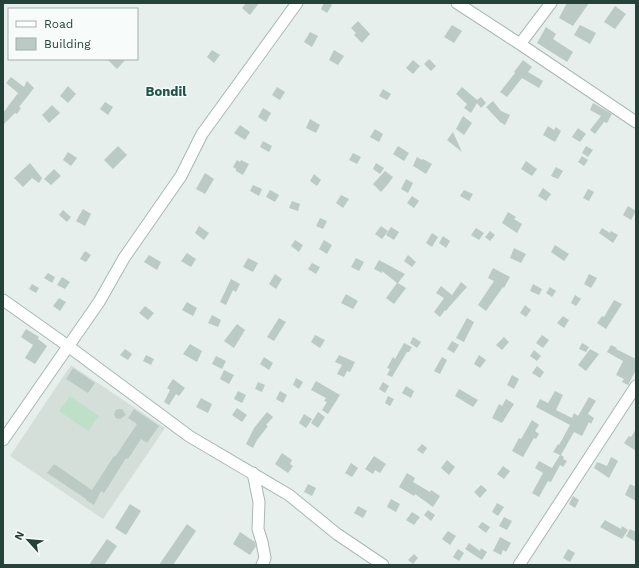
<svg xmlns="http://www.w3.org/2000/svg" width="639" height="568" font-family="'Work Sans',sans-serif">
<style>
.built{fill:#d4dfda}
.green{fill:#bfe0c8}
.building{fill:#bbcac4}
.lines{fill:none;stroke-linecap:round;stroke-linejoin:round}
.minor-casing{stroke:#a8b8b2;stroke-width:13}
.minor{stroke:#fff;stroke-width:11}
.labels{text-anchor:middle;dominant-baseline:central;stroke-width:3;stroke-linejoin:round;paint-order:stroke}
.neighbourhood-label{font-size:13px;font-weight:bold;fill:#1f5548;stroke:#f7fbf9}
</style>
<rect width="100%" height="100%" fill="#e6efeb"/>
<path class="built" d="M71 365 165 428 103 519 10 456Z"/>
<path class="green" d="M70 396 99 416 88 431 59 411Z"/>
<path class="building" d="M246 3H259L250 15 242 8Z
M324 3H328L332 5 327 13 321 9Z
M567 3H589L573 26 559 18Z
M615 6 626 14 615 29 604 22Z
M358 21 370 34 362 43 354 35 356 33 351 28Z
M452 25 462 31 454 43 444 37Z
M580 25 596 33 590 44 574 35Z
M546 27 556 34 553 39 573 52 567 62 537 43Z
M310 32 318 36 312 47 304 42Z
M212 50 220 55 214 63 207 57Z
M334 50 344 56 338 65 329 60Z
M107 59H126L117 69Z
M429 59 436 66 431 71 424 64Z
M413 60 420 66 413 74 406 68Z
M523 60 532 67 528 72 543 81 539 88 522 78 507 97 500 92 515 73 514 72Z
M11 77 24 87 27 81 34 88 19 107 21 108 17 114 15 113 3 125V113L18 93 6 83Z
M68 86 76 94 68 103 60 96Z
M277 87 285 92 280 100 272 95Z
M462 87 477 100 481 97 486 103 481 108 477 103 471 113 464 108 467 104 456 94Z
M383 89 391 94 387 100 379 96Z
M493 101 501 111 510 115 505 125 500 122 486 107Z
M105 102 113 107 108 115 100 109Z
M593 103 612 114 607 123 604 122 595 134 590 130 601 116 590 110Z
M52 105 60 113 49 123 42 115Z
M263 108 271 113 266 122 258 117Z
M463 116 472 123 464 135 456 129Z
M310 119 320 125 316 133 306 128Z
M240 125 250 132 245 140 234 133Z
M548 126 554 130 556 127 561 131 555 142 543 135Z
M578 128 586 134 580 142 572 137Z
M375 129 383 134 379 142 370 137Z
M453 132 462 152 447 140Z
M263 141 272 146 269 152 260 147Z
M118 146 127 155 113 169 104 160Z
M398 146 409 153 404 161 393 154Z
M586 146 593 150 588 157 582 153Z
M68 152 77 158 71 166 63 160Z
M353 153 361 157 357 164 349 160Z
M582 156 588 160 584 166 578 162Z
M417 157 422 160 423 159 432 164 426 174 413 166Z
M237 160 240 162 241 160 249 164 243 175 236 171V169L233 167Z
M526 161 537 169 532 176 521 169Z
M30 163 42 178 39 183 32 178 23 187 14 178Z
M376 163 384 168 380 174 373 169Z
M556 167 563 171 558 179 551 176Z
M54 169 61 176 51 185 44 179Z
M385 171 393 177 388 184 381 192 373 184Z
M205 173 214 179 205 194 196 189Z
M314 174 321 180 317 186 310 181Z
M406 179 413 183 408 193 401 189Z
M253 185 262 189 259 196 250 191Z
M543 188 551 194 546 201 538 196Z
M588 189 594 192 589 201 583 198Z
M270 190 279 195 275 202 266 197Z
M464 190 473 194 469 201 460 196Z
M341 195 349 199 343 208 336 203Z
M412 196 419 201 414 208 407 203Z
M292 201 300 204 298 211 289 208Z
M628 206 636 211 631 220 623 215Z
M83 209 91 214 85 226 76 221Z
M63 210 71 217 67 222 59 215Z
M508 212 516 217 514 219 522 224 517 233 502 223Z
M320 218 327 221 323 229 316 226Z
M199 226 209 233 204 240 195 233Z
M381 226 388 231 382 239 375 234Z
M391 227 399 232 394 240 386 235Z
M476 228 484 233 479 240 471 235Z
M602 228 610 233 611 231 618 235 613 243 599 233Z
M490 231 495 235 490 241 485 237Z
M432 233 438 237 432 247 426 243Z
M443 236 450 241 446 248 439 243Z
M295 240 303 245 299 252 291 246Z
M324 240 332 245 327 254 319 249Z
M555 245 569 254 564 261 551 252Z
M514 248 526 254 521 263 510 258Z
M85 251 91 255 86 262 80 259Z
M187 253 196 259 191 267 181 261Z
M149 255 161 262 157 270 144 262Z
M408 255 416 262 412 267 404 261Z
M248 258 258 263 253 272 243 267Z
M356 258 364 262 359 271 351 267Z
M379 260 405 274 398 283 406 288 394 304 386 298 397 283 382 271V273L374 269Z
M312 263 320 267 316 274 308 269Z
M493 268 510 277 504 288 503 287 486 311 478 305 494 281 488 278Z
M48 273 55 277 52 283 44 278Z
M275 274 282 279 276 289 269 284Z
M589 274 597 278 591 288 584 284Z
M62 277 70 282 65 289 57 285Z
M231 279 240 284 236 292 233 290 226 305 220 302Z
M461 282 467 287 449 307 446 311 445 310 440 317 434 312 444 298 436 293 441 286 452 295Z
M32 284 39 288 36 293 29 289Z
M533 284 542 289 539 295 530 291Z
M550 287 556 291 552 297 546 293Z
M346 294 358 301 353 309 341 303Z
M575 295 581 299 576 306 571 303Z
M59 298 66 302 60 311 53 306Z
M614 300 622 304 606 329 597 323 602 316 604 317Z
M187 302 197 308 193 316 182 310Z
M525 305 531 310 526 317 520 313Z
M145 306 154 313 148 320 139 313Z
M212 315 221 320 218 327 208 323Z
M563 316 569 320 564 328 557 323Z
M279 318 286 322 274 341 267 337Z
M467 318 474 322 464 342 456 338Z
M237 324 245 330 234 348 224 341Z
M26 329 39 337 38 339 47 346 35 364 25 358 33 345 21 337Z
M315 335 325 340 320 348 311 342Z
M542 335 549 340 543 348 536 343Z
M413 337 421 342 417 348 410 343Z
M504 337 509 342 502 350 496 345Z
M452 341 459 345 454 353 447 349Z
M404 343 412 347 409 352H407L392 377 387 375 390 369 387 368 393 357 395 359Z
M582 343 589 347 586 352 579 349Z
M190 344 202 351 197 362 183 354Z
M611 345 617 348 616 349 636 359V370L628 385 622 382 624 379 616 375 623 361 607 352Z
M125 349 132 354 128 360 120 355Z
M590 349 599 354 586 371 578 365Z
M534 350 541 356 537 361 530 356Z
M146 355 154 359 151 365 143 361Z
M339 355 355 362 350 372 347 371 344 377 337 374 342 365 335 362Z
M479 355 486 360 480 368 474 364Z
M216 356 226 361 222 369 212 364Z
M264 357 273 363 269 370 260 364Z
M442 357 447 360 440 374 434 371Z
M537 366 544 372 540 378 532 373Z
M73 368 95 383 88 393 66 379Z
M224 370 234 375 229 384 220 379Z
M512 375 519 379 514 389 507 385Z
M296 378 303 382 299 389 293 385Z
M173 379 185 388 179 396 176 394 169 405 164 402 170 390 167 388Z
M316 381 340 395 328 414 322 410 327 402 324 401 326 398 311 390Z
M258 382 265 385 262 392 255 389Z
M383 382 389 386 385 393 379 389Z
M406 386 414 391 411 398 402 393Z
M459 389 478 400 473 407 455 396Z
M238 391 246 395 242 403 234 399Z
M280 391 287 395 283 403 276 399Z
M555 391 563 395 556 410 572 418 574 413 578 416 589 397 596 401 588 414 594 418 591 424 589 422 582 436 574 432 561 455 564 457 563 459 567 461 563 467 560 465 551 482 548 481 539 497 532 493 543 473 535 468 539 461 552 468 560 455 553 452 558 444 559 445 570 425 536 407 540 399 548 403Z
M388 396 394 399 390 406 385 403Z
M201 398 212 404 208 413 196 407Z
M506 399 514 404 502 423 492 418 499 404 502 406Z
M237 408 247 415 242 422 232 415Z
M118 409H122L126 415 120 419 116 418 114 415 115 411Z
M134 409 159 426 147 443 141 439 128 459 126 458 104 493 101 491 94 505 86 500V499L47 473 54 464 92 490 114 456 115 457 137 424 128 418Z
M267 412 273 417 266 425 268 426 257 440 253 448 246 444 254 428Z
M318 412 325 417 318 428 311 423Z
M304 414 312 419 306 428 299 423Z
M532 420 539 425 535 431 539 434 536 439 534 438 523 457 512 451 519 438 521 439Z
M636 429V451L624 443 629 436 631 437Z
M422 444 427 448 423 454 417 450Z
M282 453 292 460 290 464 293 466 288 473 275 464Z
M374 456 386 464 380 473 375 470 373 474 365 469Z
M611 457 618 461 609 478 594 468 597 462 607 466Z
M447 460 455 467 449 475 441 468Z
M351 463 358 468 352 477 345 473Z
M503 466 510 471 504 479 497 474Z
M407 473 415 478 413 482 430 492 431 490 440 496 433 507 415 494 414 496 399 487Z
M308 484 316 488 312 496 304 492Z
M630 484 636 487V501L625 495Z
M481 485 487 490 480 498 474 492Z
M573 496 579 500 575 508 569 504Z
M391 499 400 504 396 512 387 507Z
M497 503 504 507 498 516 492 512Z
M130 504 141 511 126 535 115 528Z
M358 506 367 511 363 518 354 513Z
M428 510 435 515 431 521 424 515Z
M412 512 420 517 414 525 406 520Z
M504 517 512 521 507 530 499 526Z
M605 520 621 529 622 526 628 530 622 539 600 527Z
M482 522 490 527 486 533 478 527Z
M187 524 196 531 179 556 173 565H159Z
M630 529 636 532V542L626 536Z
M448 531 456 536 450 545 442 539Z
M240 532 255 542 256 546 250 555 233 544Z
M500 537 511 543 506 552 503 550 501 555 493 551Z
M107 539 117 546 104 565H89Z
M469 543 480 551 481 548 487 552 482 560 465 549Z
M458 549 464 553 459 561 453 557Z
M568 549 575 553 570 562 563 558Z
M414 554 418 558 413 564 408 560Z"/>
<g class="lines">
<g class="minor-casing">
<path id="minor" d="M457 3 520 44 636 122
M520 44 551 3
M3 300 68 346 189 436 289 495 337 534 383 565
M3 440 99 302 124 258 181 176 202 134 297 3
M253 473 259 502 258 529 262 542 265 558 262 565
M519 565 636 386"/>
</g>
<use href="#minor" class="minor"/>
</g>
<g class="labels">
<g class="neighbourhood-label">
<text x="166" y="91">Bondil</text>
</g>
</g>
<rect width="639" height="568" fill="none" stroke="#24423a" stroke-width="8"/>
<rect x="8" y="8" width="130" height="52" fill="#f7fbf9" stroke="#a3b1ad"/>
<rect x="16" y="21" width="20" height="6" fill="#ffffff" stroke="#a3b1ad"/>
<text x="44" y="28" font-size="12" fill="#24423a">Road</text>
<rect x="16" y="38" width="20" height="12" fill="#bbcac4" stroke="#a3b1ad"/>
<text x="44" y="48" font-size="12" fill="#24423a">Building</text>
<g transform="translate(28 540) rotate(297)" stroke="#f7fbf9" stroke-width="3" paint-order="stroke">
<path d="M0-3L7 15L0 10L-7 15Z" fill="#24423a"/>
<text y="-6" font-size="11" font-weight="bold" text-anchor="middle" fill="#24423a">N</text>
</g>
</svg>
